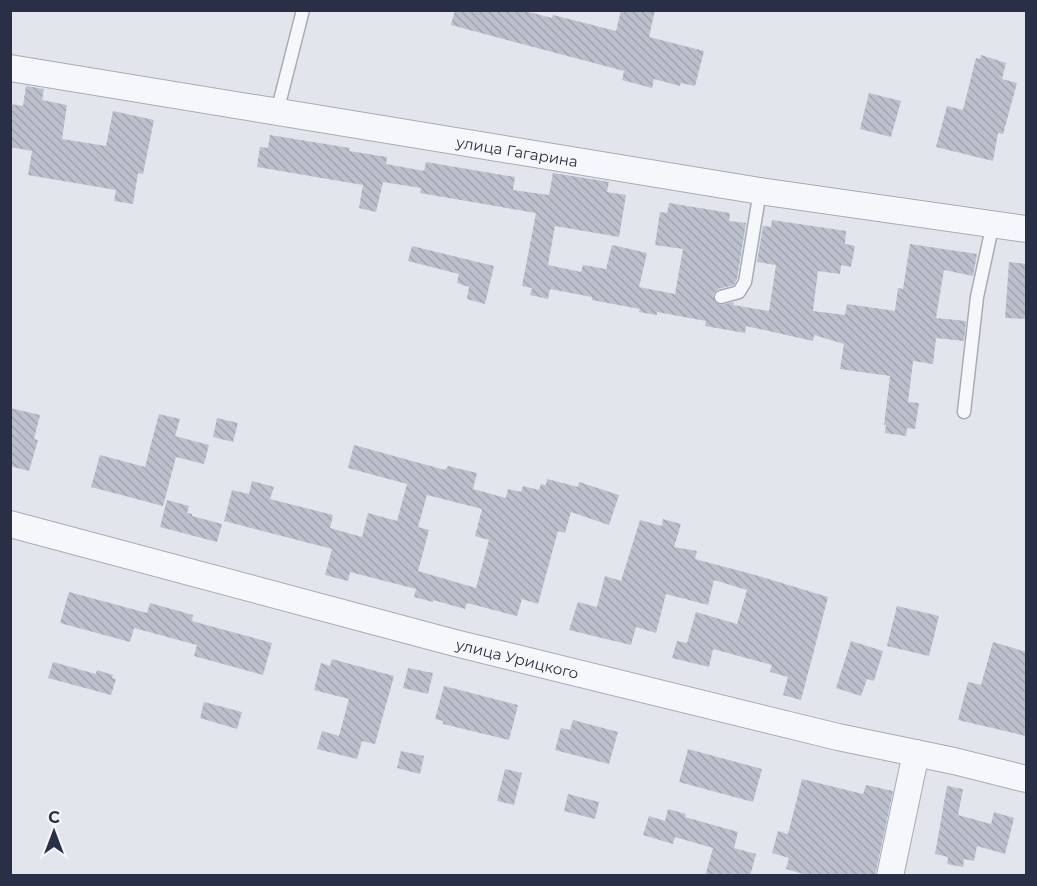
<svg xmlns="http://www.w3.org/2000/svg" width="1037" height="886" font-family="Montserrat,sans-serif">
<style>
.building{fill:url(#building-back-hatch);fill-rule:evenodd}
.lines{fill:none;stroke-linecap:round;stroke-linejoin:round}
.service-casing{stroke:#a7abb7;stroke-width:15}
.minor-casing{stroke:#a7abb7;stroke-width:28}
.service{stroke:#f6f7fa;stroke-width:12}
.minor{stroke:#f6f7fa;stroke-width:26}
.labels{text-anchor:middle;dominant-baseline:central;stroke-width:6;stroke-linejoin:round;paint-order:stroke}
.street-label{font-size:15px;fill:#292f46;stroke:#f3f5f9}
</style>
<defs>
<pattern id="building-back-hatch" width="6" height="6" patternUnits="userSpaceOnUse" patternTransform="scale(1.5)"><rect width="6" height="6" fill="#bcc0cd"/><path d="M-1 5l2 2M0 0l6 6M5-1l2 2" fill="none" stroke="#a2a5b1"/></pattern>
</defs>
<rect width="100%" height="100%" fill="#e3e5ec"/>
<path class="building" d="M455 10H521L552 18 553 15 616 31 621 10H655L649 37 704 51 695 86 681 83 680 86 654 79 652 88 622 80 624 71 451 25Z
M981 55 1006 63 1002 79 1017 83 1003 134 998 133 993 161 936 147 947 106 963 110 976 58 980 59Z
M26 86 44 89 42 100 67 105 62 139 106 146 113 111 154 120 143 174 138 173 133 204 114 201 116 190 28 175 32 151 10 147V104L23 106Z
M869 93 901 101 891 137 860 129Z
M270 135 350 148 349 151 387 157 386 164 424 171 426 162 515 177 513 190 549 195 553 173 609 182 607 192 626 195 619 237 555 226 548 265 581 272 583 265 606 269 612 245 647 253 639 287 675 294 683 249 655 245 660 212 667 213 669 203 730 213 729 221 746 223 737 279 734 285 718 289 713 294 715 302 720 305 734 302 733 305 769 311 776 265 757 262 763 226 771 227 772 220 846 231 845 244 855 246 851 267 841 265 840 274 818 271 813 311 845 315 847 304 895 311 898 288 903 289 910 244 977 254 973 276 944 270 936 318 966 321 964 341 936 338 933 364 913 361 908 402 919 403 915 429 907 428 906 436 885 433 886 425H884L890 376 840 369 844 344 814 335 813 341 746 326 745 333 705 326 706 321 657 312V315L639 312 640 309 592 300V297L550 289 548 299 530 295 532 288 522 286 536 213 420 193 421 188 383 182 376 212 359 208 363 185 257 167 260 147 268 148Z
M412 246 494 266 485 304 467 299 469 287 457 283 459 274 408 261Z
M1009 262 1026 264V319L1005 318Z
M10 408 40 415 34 439 38 440 29 471 10 466Z
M159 414 180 419 175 436 209 445 204 464 176 457 163 506 91 487 100 455 145 467Z
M217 418 238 423 233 442 213 437Z
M354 445 445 470 448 466 477 473 473 489 506 498 508 489 521 492 523 486 539 490 541 484 546 485 547 479 578 487 579 482 619 495 609 525 571 512 565 533 558 531 538 604 522 599 517 616 467 603 465 609 433 600V602L414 597 416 589 350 572 348 581 325 575 332 549 224 521 232 490 249 494 252 481 274 487 270 499 333 515 330 528 362 537 368 513 397 521 407 484 348 468ZM427 495 482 509 475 536 489 540 476 588 418 571 429 530 418 527Z
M167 500 189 506 187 513 192 514V516L222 524 217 542 160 527Z
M663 519 681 524 674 547 697 551 695 559 759 576 828 597 801 700 783 695 788 677 770 672 772 665 713 649 709 667 672 658 677 641 687 643 696 612 737 624 747 590 714 580 708 605 666 594 656 633 636 627 631 645 569 630 578 602 597 607 605 576 621 581 640 520 662 526Z
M69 592 147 613 150 603 193 615 192 621 272 643 263 675 194 656 197 645 134 628 130 642 60 623Z
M897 606 939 616 929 656 887 646Z
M851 641 883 651 874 681 867 679 861 696 836 688Z
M993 642 1026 652V736L958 720 968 682 981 685Z
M332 659 394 676 375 744 362 741 357 759 317 749 322 731 339 736 349 699 314 690 321 663 330 666Z
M53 662 96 674 97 670 113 675 112 678 116 679 111 695 48 678Z
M408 668 433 673 428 694 403 688Z
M444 686 518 705 509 740 443 724V721L435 719Z
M204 702 242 712 237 729 200 718Z
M573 720 618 732 609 764 555 750 561 728 570 730Z
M688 749 762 769 753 802 679 782Z
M401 751 424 756 420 774 397 768Z
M505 769 522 773 514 805 497 801Z
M802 779 863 794 866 785 893 791 875 876H810L786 869 789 858 772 853 778 831 788 834Z
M947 786 963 789 958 815 991 824 994 812 1014 818 1005 854 977 846 974 861 964 859 963 867 947 864 948 857 935 854Z
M568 794 599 802 595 819 564 811Z
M668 809 686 814 685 817 738 832 734 848 756 854 750 876H705L713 848 675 837 673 844 643 835 649 816 665 821Z"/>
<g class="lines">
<g class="service-casing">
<path id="service" d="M277 112 303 10
M721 297 739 292 745 282 760 191
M964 412 977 297 993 223"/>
</g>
<g class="minor-casing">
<g id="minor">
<path id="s1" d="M10 68 760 191 1026 229"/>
<path id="s2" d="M10 524 455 643 838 737 954 761 1026 779"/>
<path d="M890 876 916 753"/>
</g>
</g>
<use href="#service" class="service"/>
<use href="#minor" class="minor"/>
</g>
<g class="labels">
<g class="street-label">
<text stroke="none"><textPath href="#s1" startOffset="514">улица Гагарина</textPath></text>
<text stroke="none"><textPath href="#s2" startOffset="525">улица Урицкого</textPath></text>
</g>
</g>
<rect width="1037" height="886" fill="none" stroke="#292f46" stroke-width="24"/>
<g transform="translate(54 832)" stroke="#f3f5f9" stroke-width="4.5" paint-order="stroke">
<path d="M0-4.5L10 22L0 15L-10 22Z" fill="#292f46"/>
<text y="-9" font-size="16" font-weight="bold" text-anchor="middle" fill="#292f46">С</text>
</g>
</svg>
